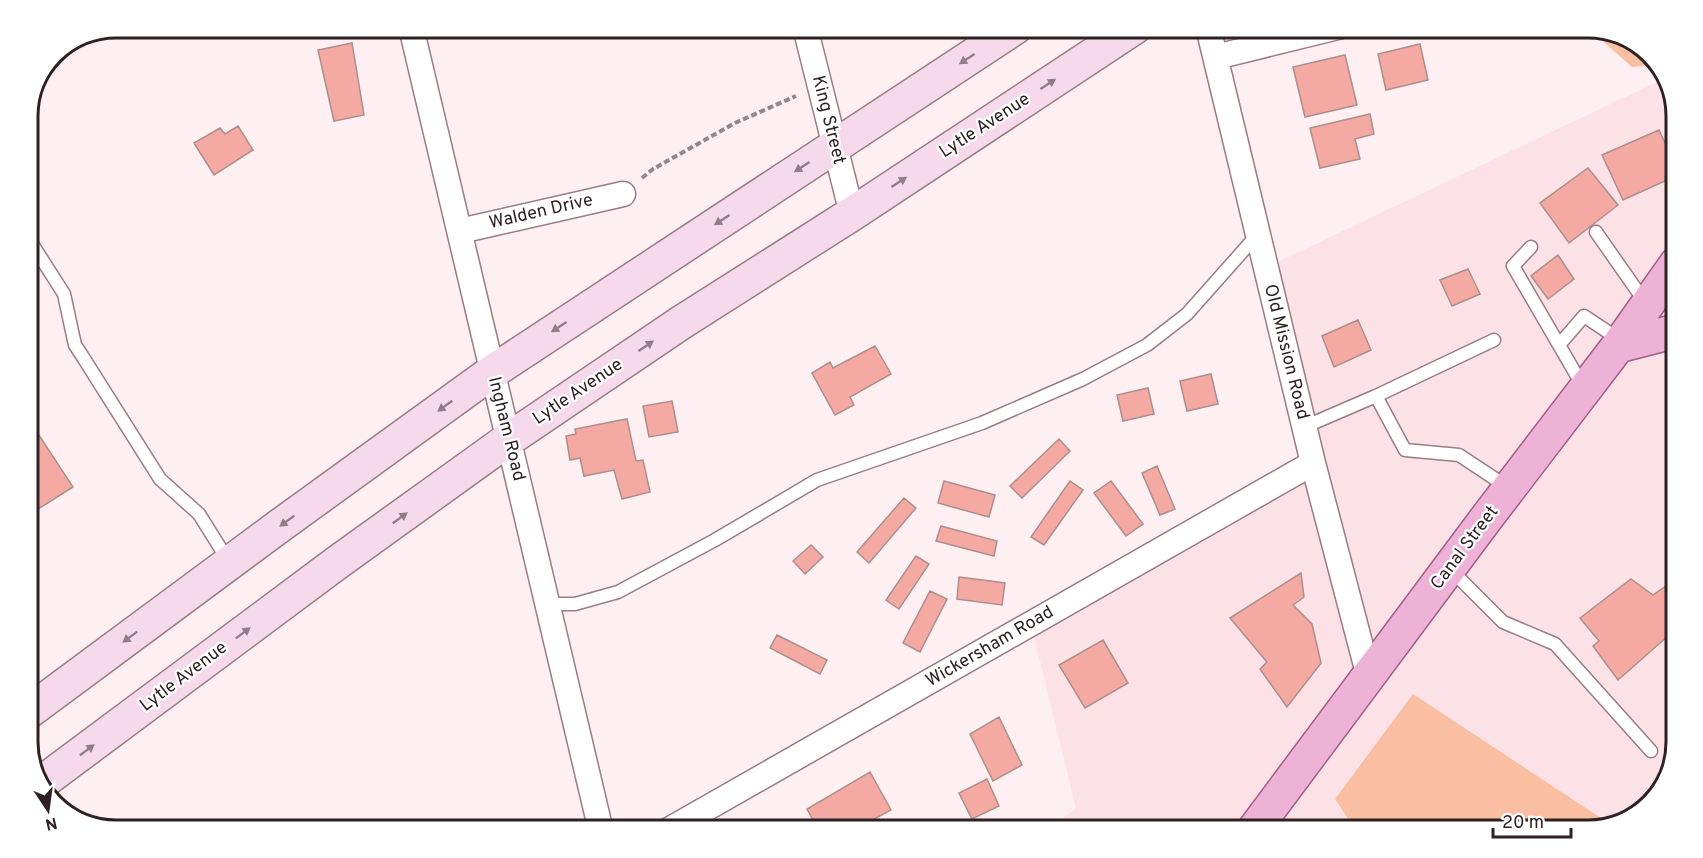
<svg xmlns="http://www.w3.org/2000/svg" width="1703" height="858" font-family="Overpass,sans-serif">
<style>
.built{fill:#fce2e7}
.green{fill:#fabfa3}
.building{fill:#f4aaa3;stroke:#ae8e8b;stroke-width:1.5}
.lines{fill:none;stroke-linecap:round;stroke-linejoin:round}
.service-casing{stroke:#9a7c82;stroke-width:15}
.minor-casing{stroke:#9a7c82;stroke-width:27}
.secondary-casing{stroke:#9a7c82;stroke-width:36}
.primary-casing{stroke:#a35e87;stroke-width:36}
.path{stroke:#94878a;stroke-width:4;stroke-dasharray:6 3;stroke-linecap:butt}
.service{stroke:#fff;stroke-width:12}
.minor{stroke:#fff;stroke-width:24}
.secondary{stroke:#f6d9eb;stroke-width:33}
.primary{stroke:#eeb2d7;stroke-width:33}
.oneway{fill:#927d87}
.labels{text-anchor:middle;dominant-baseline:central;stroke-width:4.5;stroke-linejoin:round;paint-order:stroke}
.street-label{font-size:18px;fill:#2d2123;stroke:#fff}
.rim{fill:none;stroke:#2d2123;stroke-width:3}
</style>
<rect width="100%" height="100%" fill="#fdeff2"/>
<path class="built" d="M1665 78 1676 110V742L1667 781 1636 816 1610 824 1413 695 1335 799 1356 831H1046L1076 808 1031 624 1313 463 1265 268Z"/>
<path class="green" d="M1596 29 1626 36 1659 65 1632 67 1597 36Z
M1413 694 1610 824 1588 831H1356L1335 799Z"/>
<path class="building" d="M352 43 364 115 334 121 318 50Z
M1420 44 1428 80 1386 90 1378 54Z
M1345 55 1357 105 1305 117 1293 67Z
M1370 114 1374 134 1355 139 1360 159 1320 168 1310 128Z
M238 126 253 150 214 175 194 143 220 128 225 134Z
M1659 130 1676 166V176L1623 200 1602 155Z
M1588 168 1618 205 1569 243 1540 203Z
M1558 255 1574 279 1548 299 1531 276Z
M1468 269 1480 294 1452 306 1440 280Z
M1358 320 1371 350 1334 367 1322 336Z
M875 346 891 374 850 397 854 405 835 415 812 373 830 362 833 368Z
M1211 374 1218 404 1187 411 1180 381Z
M1148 388 1154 414 1123 421 1117 395Z
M672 401 678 432 649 437 643 406Z
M27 417 73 487 27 516Z
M627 419 636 461 643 460 650 492 622 499 614 470 584 476 580 458 570 460 566 436 576 434 575 429Z
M1059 439 1070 451 1022 498 1010 486Z
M1157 466 1175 509 1160 515 1142 473Z
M944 481 995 495 989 517 938 503Z
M1070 481 1083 490 1044 545 1031 537Z
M1111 481 1143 524 1126 536 1094 493Z
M904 498 916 508 869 563 857 552Z
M941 526 997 541 994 556 936 541Z
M811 545 823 557 805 574 793 561Z
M916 556 929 564 899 609 886 600Z
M1301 573 1304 597 1293 605 1312 624 1321 663 1287 707 1260 669 1267 662 1230 618Z
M959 577 1005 583 1002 605 957 599Z
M1631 579 1653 595 1676 579V629L1618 680 1593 646 1599 641 1580 618Z
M930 591 947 599 920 652 903 643Z
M777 635 827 660 820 674 770 648Z
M1103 640 1128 683 1085 708 1059 665Z
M999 717 1022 765 993 781 970 734Z
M870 772 891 810 852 831H819L807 809Z
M987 779 999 806 972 819 959 793Z"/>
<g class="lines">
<g class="service-casing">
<path id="service" d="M1596 232 1645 302
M27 236 64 294 75 345 81 354 160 479 199 514 229 562
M1531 247 1513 266 1584 388
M1559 345 1584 316 1620 340
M1376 396 1494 340
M1304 427 1376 396 1405 450 1459 455 1509 488
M1450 569 1503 622 1555 644 1651 751
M548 604H575L618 592 715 540 817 480 982 423 1083 379 1147 345 1187 314 1258 234"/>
</g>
<g class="minor-casing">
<path id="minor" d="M411 27 601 831
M805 27 852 214
M1208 27 1313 463 1369 677
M1216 57 1338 27
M460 231 623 194
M667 831 1313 463"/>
</g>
<g class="secondary-casing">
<path id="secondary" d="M27 713 278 527 492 372 1016 27
M40 784 338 562 509 439 682 322 852 214 1135 27"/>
</g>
<g class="primary-casing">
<path id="primary" d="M1618 346 1676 331
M1253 831 1485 520 1618 346 1676 264"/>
</g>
<path class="path" d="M642 178 653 169 735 123 796 96"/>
<use href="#service" class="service"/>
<use href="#minor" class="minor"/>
<use href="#secondary" class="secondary"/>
<use href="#primary" class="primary"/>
</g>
<defs><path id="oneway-solid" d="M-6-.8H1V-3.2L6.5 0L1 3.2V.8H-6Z" transform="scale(1.5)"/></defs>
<g class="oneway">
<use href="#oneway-solid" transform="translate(967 59) rotate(147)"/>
<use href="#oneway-solid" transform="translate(1048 84) rotate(-33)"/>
<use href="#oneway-solid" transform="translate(802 167) rotate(147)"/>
<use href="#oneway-solid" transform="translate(899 182) rotate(-33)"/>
<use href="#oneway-solid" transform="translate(722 220) rotate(147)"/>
<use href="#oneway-solid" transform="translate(559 327) rotate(147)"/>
<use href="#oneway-solid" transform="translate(646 346) rotate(-34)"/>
<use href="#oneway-solid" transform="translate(445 406) rotate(144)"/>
<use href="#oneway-solid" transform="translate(400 518) rotate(-36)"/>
<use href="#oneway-solid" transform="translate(287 521) rotate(144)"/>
<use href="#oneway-solid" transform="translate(243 633) rotate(-37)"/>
<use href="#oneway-solid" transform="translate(130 637) rotate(143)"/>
<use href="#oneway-solid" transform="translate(87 750) rotate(-37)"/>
</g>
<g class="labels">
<g class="street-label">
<text transform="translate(828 120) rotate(76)">King Street</text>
<text transform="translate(985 126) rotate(-33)">Lytle Avenue</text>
<text transform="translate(541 212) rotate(-13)">Walden Drive</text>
<text transform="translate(1286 352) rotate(76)">Old Mission Road</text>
<text transform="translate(578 392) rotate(-34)">Lytle Avenue</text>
<text transform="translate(506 429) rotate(76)">Ingham Road</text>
<text transform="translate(1465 548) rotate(-53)">Canal Street</text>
<text transform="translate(990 647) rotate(-30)">Wickersham Road</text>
<text transform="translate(184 677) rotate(-37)">Lytle Avenue</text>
</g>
</g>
<path d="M0 0H1703V858H0ZM116 38H1588A78 78 0 0 1 1666 116V742A78 78 0 0 1 1588 820H116A78 78 0 0 1 38 742V116A78 78 0 0 1 116 38Z" fill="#fff" fill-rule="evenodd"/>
<path class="rim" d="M116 38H1588A78 78 0 0 1 1666 116V742A78 78 0 0 1 1588 820H116A78 78 0 0 1 38 742V116A78 78 0 0 1 116 38Z"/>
<g transform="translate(48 810) rotate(167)" stroke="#ffffff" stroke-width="4.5" paint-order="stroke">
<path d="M0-4.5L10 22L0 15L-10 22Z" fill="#2d2123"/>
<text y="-9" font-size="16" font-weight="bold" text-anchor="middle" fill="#2d2123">N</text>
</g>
<path d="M1493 828v9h78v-9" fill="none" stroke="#2d2123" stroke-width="3"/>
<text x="1502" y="828" font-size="18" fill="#2d2123" stroke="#ffffff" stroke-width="4.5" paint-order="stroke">20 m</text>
</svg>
